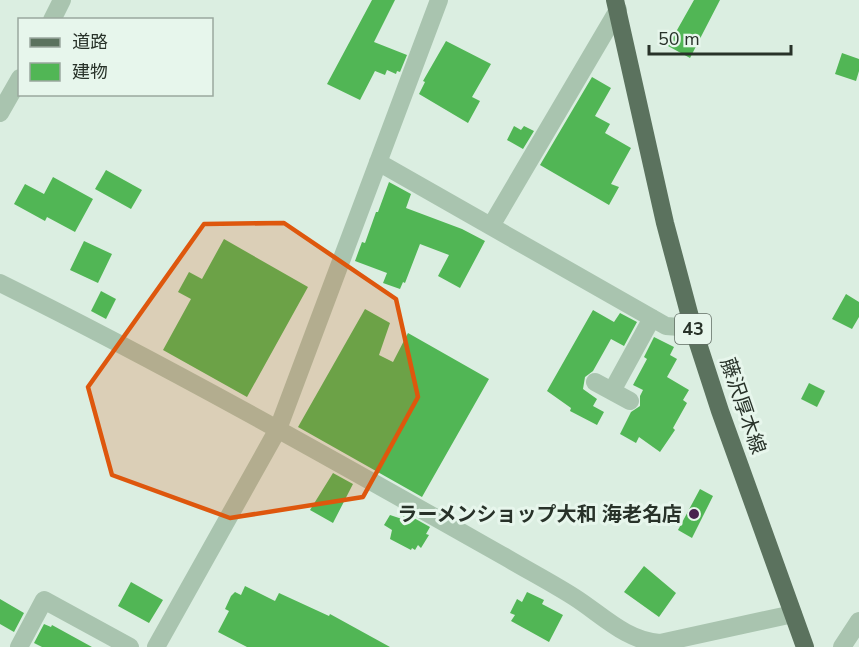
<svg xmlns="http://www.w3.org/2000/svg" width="859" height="647" font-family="'Nunito Sans','Noto Sans JP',sans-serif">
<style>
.building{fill:#51b655}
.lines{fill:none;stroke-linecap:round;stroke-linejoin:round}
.minor{stroke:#a9c4af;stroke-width:18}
.major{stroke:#5b725e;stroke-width:18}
.marked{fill:#de570d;fill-opacity:0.2;stroke:#de570d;stroke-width:4.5;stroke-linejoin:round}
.poi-dot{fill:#48234e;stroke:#e7f6ec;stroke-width:2}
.labels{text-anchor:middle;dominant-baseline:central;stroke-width:6;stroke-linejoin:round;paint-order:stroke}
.shield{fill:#e7f6ec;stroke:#616d64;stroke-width:1.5}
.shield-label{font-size:18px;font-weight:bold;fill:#283229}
.street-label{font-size:20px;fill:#283229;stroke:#e7f6ec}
.poi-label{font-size:20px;font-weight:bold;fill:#283229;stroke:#e7f6ec;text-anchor:end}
</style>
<rect width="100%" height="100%" fill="#dbeee1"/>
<path class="building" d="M372 0H395L374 42 407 55 400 72 397 71 396 74 387 70 385 75 375 71 360 100 327 84Z
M694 0H720L690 58 668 46Z
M446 41 491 64 472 97 480 101 468 123 419 94 425 82 423 81Z
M842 53 859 59V71L856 81 835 74Z
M592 77 611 88 595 116 610 124 605 133 631 148 611 184 619 187 609 205 540 165Z
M514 126 521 130 524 126 534 131 523 149 507 140Z
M106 170 142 190 131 209 95 189Z
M53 177 93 199 75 232 47 217 45 221 14 204 25 184 44 194Z
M389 182 411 194 406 208 462 229 485 241 460 288 438 276 449 255 420 244 405 283 403 282 400 289 383 283 387 273 355 261 362 242 365 243 376 212H378Z
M224 239 308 287 247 397 163 350 191 299 178 292 189 272 202 279Z
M84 241 112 254 98 283 70 270Z
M101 291 116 299 106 319 91 311Z
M846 294 859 302V317L852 329 832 319Z
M365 309 390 323 379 355 393 362 408 333 489 379 422 497 298 427Z
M593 310 614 322 620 313 637 322 624 346 611 339 593 371 585 377 583 389 597 399 593 406 604 412 597 425 570 411 571 408 547 391Z
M654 337 674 347 670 355 677 359 667 377 689 390 683 400 687 403 673 428 675 430 660 452 639 437 636 443 620 434 631 412 640 406V396L643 390 633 385 647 359 644 357Z
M809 383 825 391 817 407 801 399Z
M333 473 353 484 333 523 310 510Z
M700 489 713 496 692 538 678 530Z
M405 513 430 527 426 534 429 535 421 548 418 545 415 550 412 548 411 550 390 539 392 530 384 525 390 515 402 519Z
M644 566 676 593 659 617 624 592Z
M131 582 163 600 149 623 118 606Z
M245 586 275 601 279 593 329 616 330 614 390 647H247L218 632 229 611 225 609 231 596 235 592 241 595Z
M527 592 544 600 542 604 563 615 549 642 511 621 515 615 510 613 517 599 522 602Z
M0 599 24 613 14 632 0 624Z
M44 624 51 627 52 625 92 647H42L34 643Z"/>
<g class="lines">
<path class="minor" d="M52 20 62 0
M0 113 20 78
M378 162 666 326 693 328
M491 226 618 10
M0 283C172 368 339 463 507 558 529 571 552 583 574 597 601 614 626 641 660 643L793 614
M595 382 630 401
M612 391 652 318
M19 647 44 600 130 647
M156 647 278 429 439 0
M842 647 859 621"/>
<path class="major" d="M615 0 665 223 693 328 720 411 805 647"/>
</g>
<path class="marked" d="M284 223 396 299 418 397 363 497 230 518 112 475 88 387 204 224Z"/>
<circle class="poi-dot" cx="694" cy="514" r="6"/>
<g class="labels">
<rect class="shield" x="675" y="314" width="36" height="30" rx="4.5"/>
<g class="shield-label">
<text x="693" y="329">43</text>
</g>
<g class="street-label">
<text transform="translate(743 406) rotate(71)">藤沢厚木線</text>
</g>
<g class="poi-label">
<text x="682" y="514">ラーメンショップ大和 海老名店</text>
</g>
</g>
<rect x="18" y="18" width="195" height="78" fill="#e7f6ec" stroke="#9ba89e" stroke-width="1.5"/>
<rect x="30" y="38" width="30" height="9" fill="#5b725e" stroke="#9ba89e" stroke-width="1.5"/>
<text x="72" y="48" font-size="18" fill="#283229">道路</text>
<rect x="30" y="63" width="30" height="18" fill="#51b655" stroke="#9ba89e" stroke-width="1.5"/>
<text x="72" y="78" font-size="18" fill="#283229">建物</text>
<path d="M649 45v9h142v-9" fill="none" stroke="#283229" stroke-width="3"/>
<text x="658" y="45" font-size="18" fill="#283229" stroke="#e7f6ec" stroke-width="4.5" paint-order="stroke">50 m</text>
</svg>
